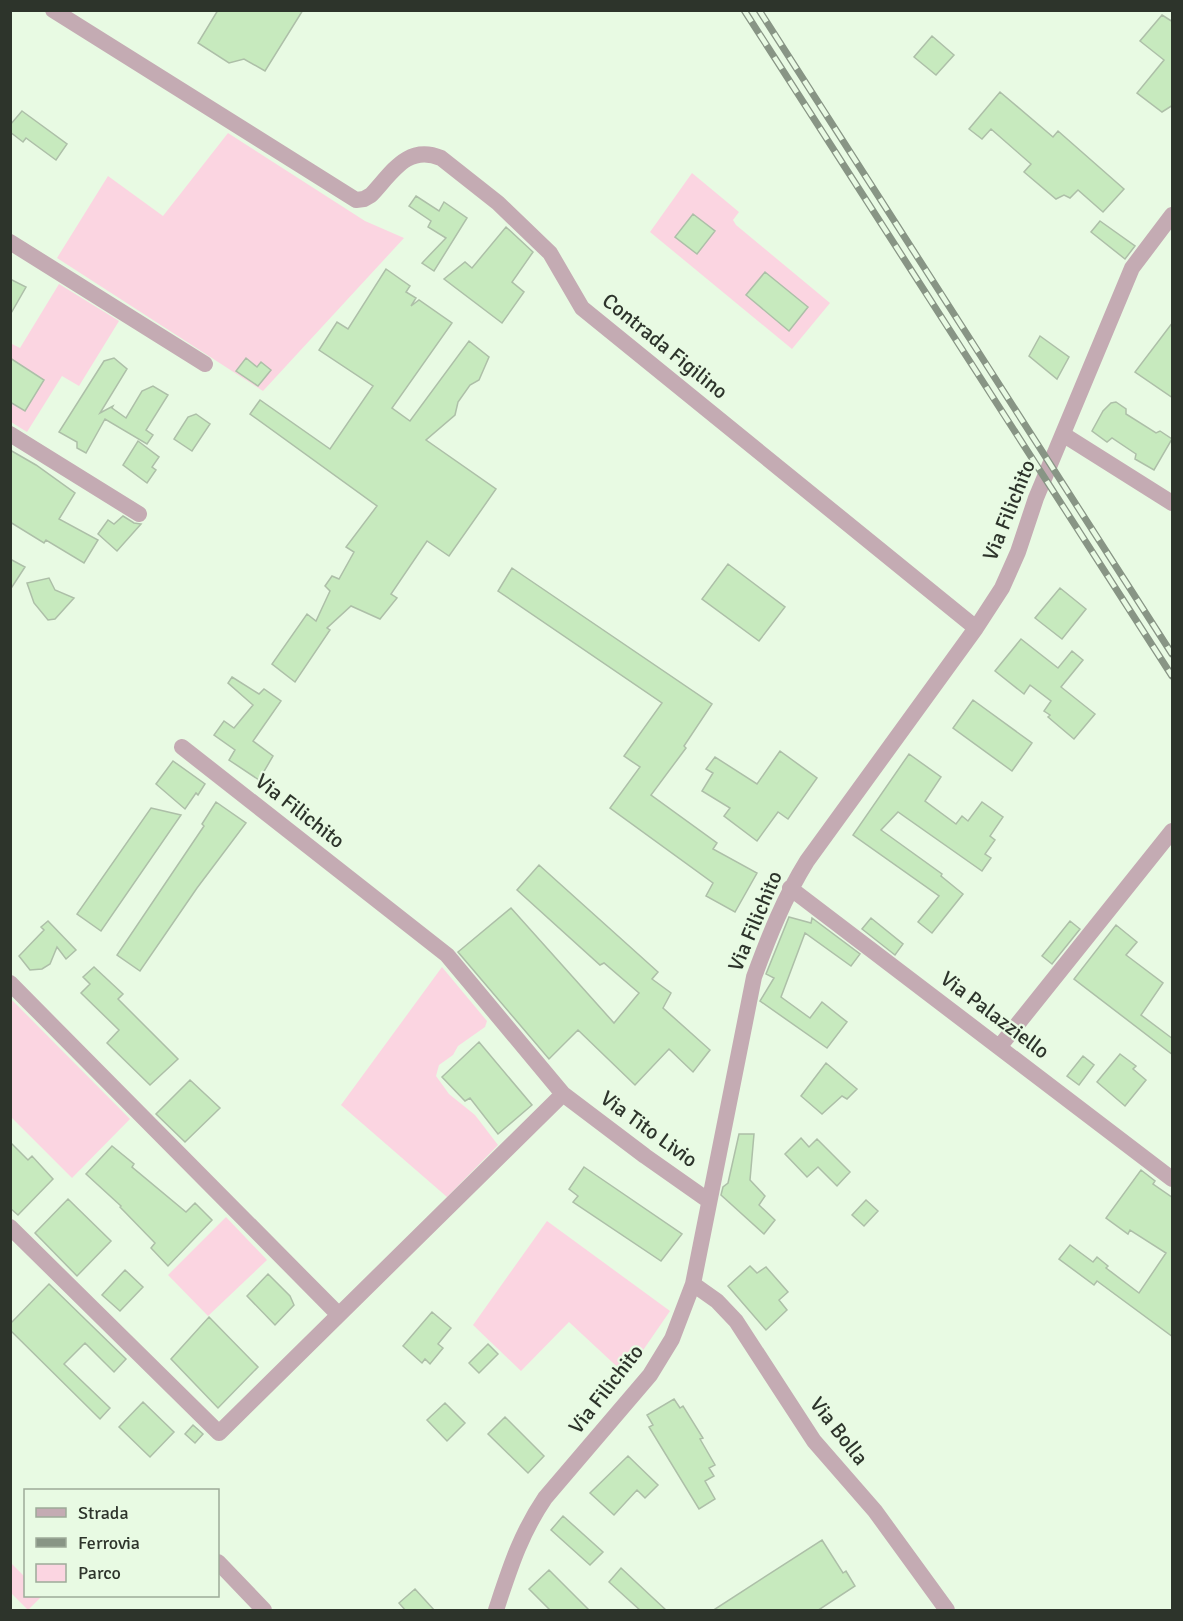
<svg xmlns="http://www.w3.org/2000/svg" width="1183" height="1621" font-family="Signika,sans-serif">
<style>
.green{fill:#fbd5e1}
.building{fill:#c7eabe;stroke:#adbfa8;stroke-width:1.5}
.lines{fill:none;stroke-linecap:round;stroke-linejoin:round}
.minor{stroke:#c4abb3;stroke-width:16}
.rail-casing{stroke:#889585;stroke-width:7}
.rail{stroke:#e8fae3;stroke-width:4.5;stroke-dasharray:14;stroke-linecap:butt}
.labels{text-anchor:middle;dominant-baseline:central;stroke-width:4.5;stroke-linejoin:round;paint-order:stroke}
.street-label{font-size:21px;fill:#2d342b;stroke:#e8fae3}
</style>
<rect width="100%" height="100%" fill="#e8fae3"/>
<path class="green" d="M228 133 365 221 404 238 263 391 57 258 108 176 163 216Z
M692 173 739 212 733 220 736 225 830 303 792 349 650 232Z
M59 284 119 321 79 386 62 376 27 432 11 422 10 343 20 348Z
M442 967 487 1021 485 1027 458 1046 453 1055 439 1065 436 1076 449 1094 475 1115 498 1145 447 1197 341 1105Z
M11 999 130 1119 72 1178 11 1117Z
M226 1217 267 1260 208 1316 168 1275Z
M547 1221 670 1311 626 1375 569 1322 521 1371 473 1325Z
M10 1562 25 1577 26 1596H42L28 1610 11 1593Z"/>
<path class="building" d="M218 10H303L265 71 244 59 229 63 198 43Z
M1162 15 1173 22V105L1162 112 1137 93 1164 60 1140 41Z
M932 36 954 55 936 75 914 57Z
M1000 92 1053 137 1058 131 1124 189 1103 212 1078 190 1070 198 1064 195 1056 199 1024 172 1031 164 991 129 982 139 969 129Z
M22 111 67 144 56 160 26 138 23 142 10 132V125Z
M416 196 439 211 444 202 467 218 434 271 422 263 446 238 428 227 431 221 409 206Z
M693 214 715 231 697 254 675 237Z
M1100 221 1135 246 1125 259 1091 232Z
M506 227 533 252 512 282 524 292 502 323 444 279 465 262 472 268Z
M386 269 410 286 406 292 416 298 411 306 419 300 452 323 392 408 410 421 469 341 489 357 479 380 470 385 458 402 455 415 426 440 496 489 449 556 427 541 391 594 397 598 380 619 351 606 327 628 330 630 295 682 272 664 307 614 316 621 330 591 325 586 332 576 339 579 354 552 346 547 377 506 250 414 260 400 330 449 373 386 319 350 337 322 348 329Z
M765 272 808 307 789 331 746 295Z
M10 279 26 287 10 315Z
M1173 322V398L1135 372Z
M1040 336 1069 357 1057 379 1029 356Z
M10 358 44 380 25 411 10 402Z
M114 358 127 369 100 413 113 406 112 408 126 418 142 391 153 386 168 395 146 430 153 435 147 444 105 419 86 453 77 448V442L59 432 104 361Z
M246 358 257 367 261 362 271 370 258 386 236 371Z
M1116 402 1126 409V414L1156 433 1160 431 1172 439 1154 470 1135 459 1136 454 1112 438 1107 442 1092 431 1103 411 1111 403Z
M196 414 210 424 192 451 174 439 188 417Z
M138 441 159 457 152 467 156 470 147 483 123 465Z
M10 450 36 465 75 493 59 519 98 540 84 563 46 540 44 543 10 522Z
M123 516 134 523 141 524 117 551 98 534 108 520 114 524Z
M10 559 25 567 10 590Z
M728 564 785 607 759 641 702 599Z
M512 568 712 704 684 746 686 748 651 795 717 843 713 849 757 873 735 912 706 896 713 883 610 808 640 767 624 756 662 703 498 591Z
M49 578 55 590 74 598 55 619 48 620 34 603 27 583Z
M1060 588 1086 609 1062 639 1035 618Z
M1021 639 1058 668 1072 651 1083 660 1061 687 1095 714 1074 739 1048 717 1050 715 1044 711 1051 701 1030 685 1024 694 995 671Z
M232 677 259 694 264 689 281 701 253 741 273 756 259 780 229 760 235 750 214 735 224 721 234 728 253 705 228 683Z
M973 700 1032 743 1012 771 953 728Z
M780 751 817 778 788 819 778 812 757 841 724 816 730 808 702 791 713 773 706 769 715 757 757 784Z
M909 754 941 777 925 801 956 824 962 816 968 821 982 802 1003 817 990 836 995 840 985 854 991 858 982 871 898 812 881 830 942 874 941 876 963 894 932 933 918 922 939 896 853 835Z
M173 761 205 784 198 795 196 793 185 809 156 784Z
M216 802 246 823 197 888 140 971 117 955 204 826 202 824Z
M151 808 181 815 101 931 77 914Z
M539 865 658 972 652 979 671 993 663 1008 710 1050 693 1072 669 1049 635 1085 578 1030 549 1059 458 952 511 908 614 1023 639 993 604 963 600 965 517 890Z
M789 917 811 923 812 918 860 954 851 966 805 933 781 997 810 1018 822 1002 847 1022 827 1048 760 1001 774 978 766 974Z
M871 918 903 944 895 955 862 929Z
M48 921 76 950 66 959 57 947 50 964 42 969 30 970 19 956 44 930 41 927Z
M1070 921 1080 929 1052 964 1042 956Z
M1116 925 1137 942 1126 955 1163 983 1141 1015 1173 1039V1055L1074 979Z
M94 967 123 994 118 999 178 1059 150 1085 107 1043 119 1030 81 993 90 984 83 977Z
M479 1042 532 1105 498 1134 470 1098 465 1101 442 1077Z
M1120 1054 1136 1066 1133 1069 1146 1080 1125 1106 1097 1082Z
M1083 1056 1094 1065 1079 1085 1067 1076Z
M826 1063 857 1089 847 1099 842 1096 822 1114 801 1096Z
M190 1080 220 1108 185 1142 156 1114Z
M739 1134H754L750 1180 765 1196 759 1205 775 1220 764 1234 721 1195 723 1187 728 1183Z
M801 1138 809 1147 817 1139 850 1172 837 1186 818 1167 807 1177 785 1154Z
M10 1142 28 1160 32 1156 53 1179 18 1215 10 1208Z
M112 1146 134 1164 132 1167 186 1212 195 1203 212 1220 168 1266 151 1248 155 1243 120 1207 121 1206 86 1174Z
M584 1167 682 1234 661 1261 573 1202 578 1196 569 1189Z
M1141 1170 1155 1181 1153 1184 1173 1198V1337L1097 1281 1094 1285 1059 1259 1070 1245 1093 1262 1097 1257 1108 1266 1106 1268 1139 1293 1166 1253 1130 1230 1128 1234 1106 1218Z
M68 1199 111 1241 77 1276 35 1233Z
M866 1200 878 1211 864 1226 852 1215Z
M750 1266 757 1273 766 1267 788 1292 779 1300 787 1310 766 1330 728 1286Z
M125 1270 143 1287 120 1311 102 1295Z
M268 1274 290 1296 294 1305 275 1325 247 1296Z
M49 1284 126 1359 114 1372 85 1343 64 1364 110 1408 100 1419 10 1330V1324Z
M432 1312 451 1328 438 1344 443 1348 430 1364 425 1359 422 1363 403 1346Z
M209 1317 258 1367 218 1408 171 1359Z
M488 1344 498 1354 479 1373 469 1363Z
M674 1399 680 1408 683 1406 703 1438 700 1439 715 1465 709 1468 714 1476 705 1481 715 1499 699 1509 649 1427 653 1425 647 1415Z
M143 1402 174 1432 150 1457 119 1427Z
M445 1403 465 1423 447 1441 427 1420Z
M505 1417 544 1456 528 1473 488 1434Z
M193 1425 203 1434 195 1443 185 1434Z
M628 1456 658 1485 645 1498 637 1490 614 1515 590 1493Z
M563 1516 603 1552 590 1565 551 1530Z
M822 1540 843 1573 846 1571 855 1586 817 1611H712Z
M621 1568 652 1597 667 1611H641L609 1582Z
M549 1570 590 1611H551L529 1589Z
M415 1589 435 1611H406L399 1603Z"/>
<g class="lines">
<path class="minor" d="M53 10 356 200 364 199 371 195C392 173 407 144 441 158L498 203 550 253 582 308 976 628
M10 242 205 364
M10 434 139 514
M1064 435 1172 503
M182 747 447 955 563 1094 645 1156 709 1201
M790 888 1172 1179
M10 983 338 1314
M1000 1046 1172 831
M10 1227 219 1433 563 1094
M693 1284 717 1301 736 1321 814 1441 875 1511 947 1610
M218 1562 264 1610
M496 1610C510 1568 520 1535 545 1498L650 1375 672 1339 693 1284 754 977C769 936 784 898 807 861L976 628 1002 588 1018 552 1036 498 1132 268 1172 215"/>
<g class="rail-casing">
<path id="rail" d="M744 10 1172 676
M759 10 1172 654"/>
</g>
<use href="#rail" class="rail"/>
</g>
<g class="labels">
<g class="street-label">
<text transform="translate(665 346) rotate(39)">Contrada Figilino</text>
<text transform="translate(1009 510) rotate(-68)">Via Filichito</text>
<text transform="translate(300 811) rotate(38)">Via Filichito</text>
<text transform="translate(755 921) rotate(-67)">Via Filichito</text>
<text transform="translate(995 1015) rotate(37)">Via Palazziello</text>
<text transform="translate(649 1129) rotate(36)">Via Tito Livio</text>
<text transform="translate(606 1389) rotate(-52)">Via Filichito</text>
<text transform="translate(839 1431) rotate(52)">Via Bolla</text>
</g>
</g>
<rect width="1183" height="1621" fill="none" stroke="#2d342b" stroke-width="24"/>
<rect x="24" y="1489" width="195" height="108" fill="#e8fae3" stroke="#9dab99" stroke-width="1.5"/>
<rect x="36" y="1508" width="30" height="9" fill="#c4abb3" stroke="#9dab99" stroke-width="1.5"/>
<text x="78" y="1519" font-size="18" fill="#2d342b">Strada</text>
<rect x="36" y="1538" width="30" height="9" fill="#889585" stroke="#9dab99" stroke-width="1.5"/>
<text x="78" y="1549" font-size="18" fill="#2d342b">Ferrovia</text>
<rect x="36" y="1564" width="30" height="18" fill="#fbd5e1" stroke="#9dab99" stroke-width="1.5"/>
<text x="78" y="1579" font-size="18" fill="#2d342b">Parco</text>
</svg>
